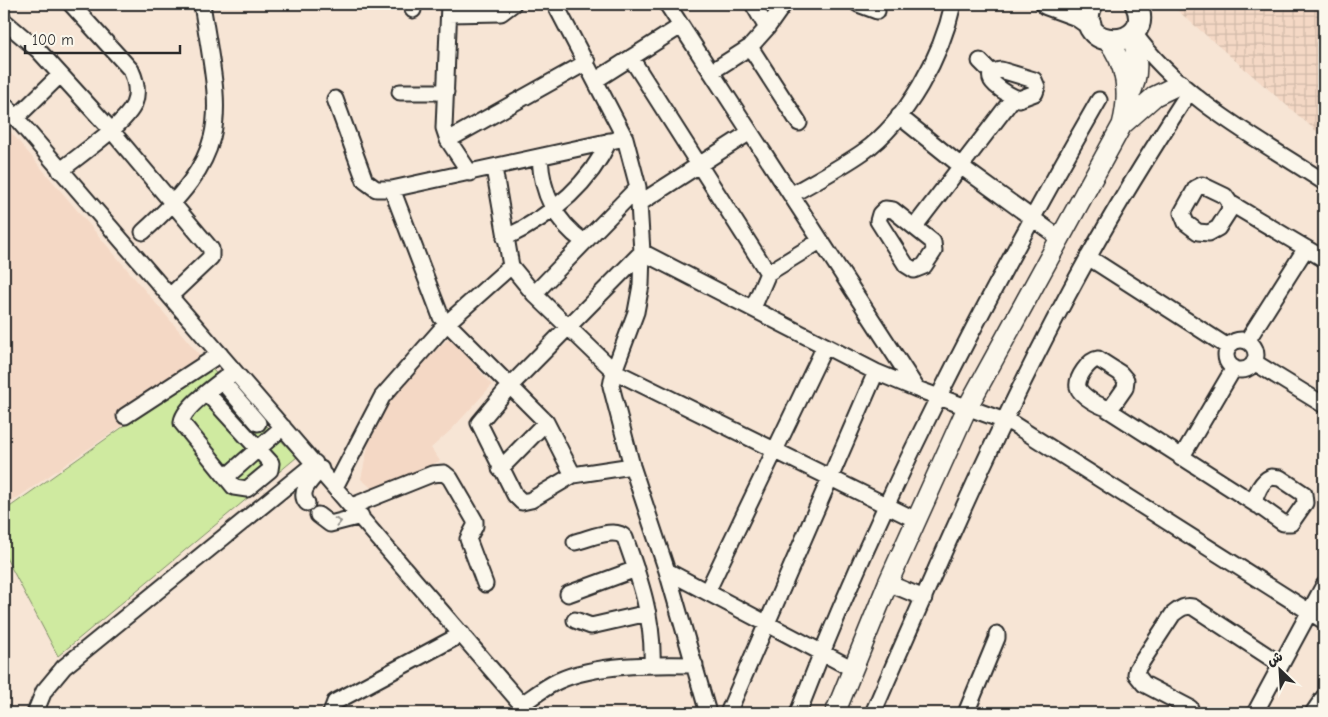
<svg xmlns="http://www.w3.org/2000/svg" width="1328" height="717" font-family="'Comic Neue','Playpen Sans Arabic',sans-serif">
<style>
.built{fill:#f4d8c5}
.industrial{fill:url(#industrial-grid)}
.pitch{fill:#cfeaa0;stroke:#7d8a66}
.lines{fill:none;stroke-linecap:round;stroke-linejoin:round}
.minor-casing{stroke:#2b2b2b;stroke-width:19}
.major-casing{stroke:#2b2b2b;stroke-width:22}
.highway-casing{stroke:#2b2b2b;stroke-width:25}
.minor{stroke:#fbf7ec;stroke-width:15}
.major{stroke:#fbf7ec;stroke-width:19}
.highway{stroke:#fbf7ec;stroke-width:21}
.oneway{stroke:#93918c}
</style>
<defs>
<pattern id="industrial-grid" width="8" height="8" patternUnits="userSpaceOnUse" patternTransform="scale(1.25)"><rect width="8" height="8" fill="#f4d8c5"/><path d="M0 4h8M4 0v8" fill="none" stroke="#d1baa9"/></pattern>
</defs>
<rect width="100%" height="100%" fill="#f7e5d5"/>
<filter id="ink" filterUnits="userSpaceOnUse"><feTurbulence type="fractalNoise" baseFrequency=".02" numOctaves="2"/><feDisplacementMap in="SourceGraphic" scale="10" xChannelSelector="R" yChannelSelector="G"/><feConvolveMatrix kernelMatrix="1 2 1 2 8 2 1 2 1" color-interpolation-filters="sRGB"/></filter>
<g filter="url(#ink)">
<path class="built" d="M4 124 209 366 4 507Z
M450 337 492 385 452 429 431 448 440 461 375 491 361 479 376 409Z"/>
<path class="industrial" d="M1170 4H1324V136H1322Z"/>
<path class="pitch" d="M209 366 297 457 58 656 4 554V511Z"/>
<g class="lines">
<g class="minor-casing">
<path id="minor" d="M412 4 413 10
M449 4 444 128 448 140 470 173
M555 4 625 138 638 187 642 252 641 285 636 312 614 371 611 386 632 466 667 571 708 713
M667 4 917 389 1013 424 1324 621
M753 4 767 28
M858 4 877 11
M449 14 501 13 513 4
M4 21 38 50 111 130 211 249V257L170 296
M1134 33C1181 99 1257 138 1324 182
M750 47 799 123
M631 58 768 273
M980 61 993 74
M1001 70 1034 80 1037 87 1035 93 1019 99C1009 96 973 75 1001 70Z
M711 72 750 47 767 28 784 4
M596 80 681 26
M400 92H446
M335 99 365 181 376 189H392L625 138
M4 104 529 713
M899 116 966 170 1061 239
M16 118 60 75
M448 140 587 62
M540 158C542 194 555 221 584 242
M494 168 511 266 534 294 614 371 916 520
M60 171C78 156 126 124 134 104 139 92 136 81 131 70L71 4
M1202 185 1225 196 1230 203 1229 211 1218 228 1209 233 1198 232 1186 223 1182 213 1196 188Z
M392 189 441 317 546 422 573 475
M791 195C815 181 840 168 863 152 907 121 942 55 953 4
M640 203 750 132
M1230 203 1324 259
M885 209 893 210 933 242 934 251 924 266 914 270 906 265 878 221 880 214Z
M915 226 1014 97
M143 232C235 149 220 117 202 4
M505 238C549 217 588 187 609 141
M1088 257 1228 347
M534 294 638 187
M753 308 768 273 820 241
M1226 355a15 15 0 1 1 30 0a15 15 0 1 1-30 0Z
M1247 341 1306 248
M1098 359 1120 373 1126 380 1125 388 1111 408C1103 409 1080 396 1078 387 1076 378 1089 360 1098 359Z
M1254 362 1324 405
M222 381 258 423
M207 393 271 463 270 470 247 489 234 487 182 423C181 408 222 381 234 371
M1107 409 1257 505
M125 416 220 354
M1181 458 1234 368
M632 466 573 475 531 500 522 502 515 495 479 423 509 387 642 252 876 372 917 389
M500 469 546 422
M226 477 283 427
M1271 477 1280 478 1304 494 1305 503 1291 523H1283L1255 503C1255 493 1262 481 1271 477Z
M335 487 382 397 447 323 511 266
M307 503C297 491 313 479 321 469
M352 506 432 474 444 473 450 478 475 521V526L468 539 485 584
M318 515 330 524 361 516
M575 542C589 539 615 526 625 538 640 579 654 621 652 664
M667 571 853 669
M888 583 924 598
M707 592 825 346
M568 594 636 569
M575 620 591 626 648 613
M522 704C534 696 545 687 558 681 595 664 654 664 695 665
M1190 708 1144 684 1136 674 1137 669 1173 614C1180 609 1184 605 1193 607L1280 664
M35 713 44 691 64 667 315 463
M331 713 335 702 462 634
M728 713 876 372
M798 713C880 500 985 298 1099 100
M873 713C940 559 1007 403 1089 256 1120 200 1154 146 1189 92
M966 713 997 638V634
M1255 713 1324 585
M1313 713 1324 697"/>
</g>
<g class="major-casing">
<path id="major" d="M1129 96C1141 75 1137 56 1132 34
M1122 125 1155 96 1180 84
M835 713 888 583 967 408 1122 125C1130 95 1127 64 1107 40"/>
</g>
<g class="highway-casing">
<path id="highway" d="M1047 4 1077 15 1090 24
M1092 4C1069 51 1158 52 1136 4"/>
</g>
<use href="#minor" class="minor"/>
<use href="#major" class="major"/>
<use href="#highway" class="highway"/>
</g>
<defs><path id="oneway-chevron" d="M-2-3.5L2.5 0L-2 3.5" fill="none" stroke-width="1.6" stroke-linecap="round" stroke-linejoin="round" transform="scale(1.25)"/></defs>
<use class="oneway" href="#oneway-chevron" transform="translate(338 522) rotate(-12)"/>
</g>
<rect width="1328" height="717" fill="none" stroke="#fbf7ec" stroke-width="20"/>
<rect x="10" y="10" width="1308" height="697" fill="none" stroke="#2b2b2b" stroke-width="2" filter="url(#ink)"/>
<g transform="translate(1280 670) rotate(335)" stroke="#fbf7ec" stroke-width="4" paint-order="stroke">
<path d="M0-4L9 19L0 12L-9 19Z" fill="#2b2b2b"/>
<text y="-8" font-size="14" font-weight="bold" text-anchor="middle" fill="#2b2b2b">ش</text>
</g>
<path d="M25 45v8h155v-8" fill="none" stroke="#2b2b2b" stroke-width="2.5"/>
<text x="32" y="45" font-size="15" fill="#2b2b2b" stroke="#fbf7ec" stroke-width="4" paint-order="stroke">100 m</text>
</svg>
